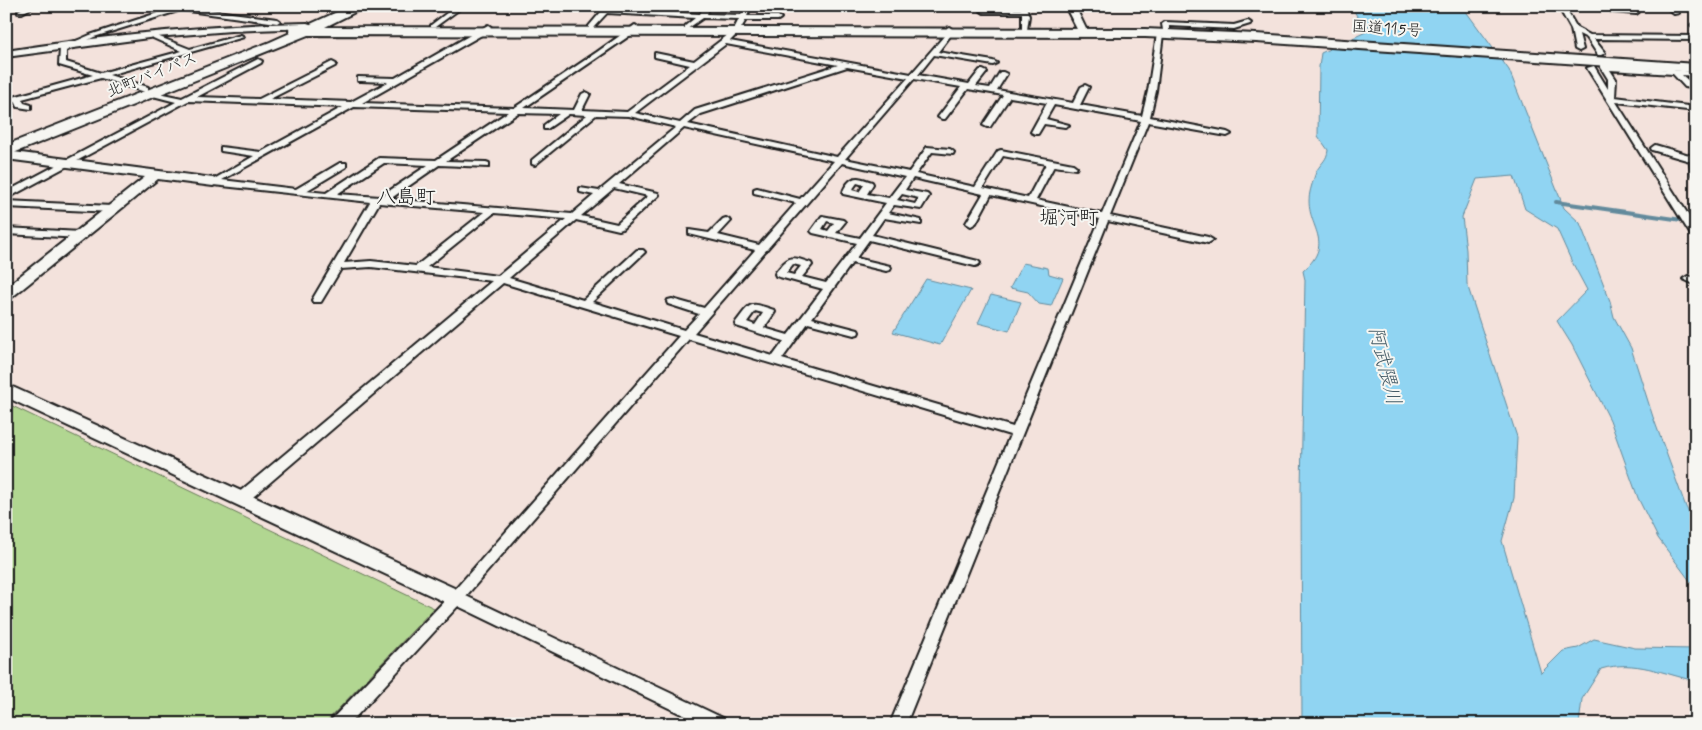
<svg xmlns="http://www.w3.org/2000/svg" width="1702" height="730" font-family="Mynerve,'Klee One',sans-serif">
<style>
.green{fill:#b1d691;stroke:#667956}
.water{fill:#90d4f2;stroke:#628a9c}
.lines{fill:none;stroke-linecap:round;stroke-linejoin:round}
.stream{stroke:#628a9c;stroke-width:4}
.street-casing{stroke:#1c1c1c;stroke-width:4}
.secondary-casing{stroke:#1c1c1c;stroke-width:4}
.highway-casing{stroke:#1c1c1c;stroke-width:4}
.street{fill:#f6f6f2;fill-rule:evenodd}
.secondary{fill:#f6f6f2;fill-rule:evenodd}
.highway{fill:#f6f6f2;fill-rule:evenodd}
.labels{text-anchor:middle;dominant-baseline:central;stroke-width:4;stroke-linejoin:round;paint-order:stroke}
.far-street-label{font-size:16px;fill:#1c1c1c;stroke:#f6f6f2}
.neighbourhood-label{font-size:20px;fill:#1c1c1c;stroke:#f6f6f2}
.water-label{font-size:20px;font-style:italic;fill:#455c67;stroke:#f6f6f2}
</style>
<rect width="100%" height="100%" fill="#f3e2dc"/>
<filter id="ink" filterUnits="userSpaceOnUse"><feTurbulence type="fractalNoise" baseFrequency=".02" numOctaves="2"/><feDisplacementMap in="SourceGraphic" scale="10" xChannelSelector="R" yChannelSelector="G"/><feConvolveMatrix kernelMatrix="1 2 1 2 8 2 1 2 1" color-interpolation-filters="sRGB"/></filter>
<g filter="url(#ink)">
<path class="green" d="M6 403 434 608 324 724H6Z"/>
<path class="water" d="M1351 6H1462L1509 70 1564 208 1580 223 1610 301 1614 317 1631 348 1653 417 1686 507 1696 527V589L1658 538 1638 498 1610 420 1572 345 1557 321 1587 290 1571 260 1557 229 1525 209 1514 176 1477 179 1462 217 1466 250 1467 284 1517 437 1514 498 1502 541 1541 673 1563 651 1578 648 1594 639 1635 648 1696 649V681C1663 674 1635 659 1601 669L1582 699 1579 724H1302L1301 489 1305 280 1303 271C1338 240 1303 226 1310 192 1311 187 1315 174 1317 170 1322 162 1327 160 1328 150L1318 136 1319 67 1321 53 1372 29 1357 16Z
M1023 263 1048 268 1049 274 1063 278 1051 306 1039 304 1028 292 1010 288Z
M926 279 971 290 940 345 893 332Z
M991 295 1021 302 1009 331 978 323Z"/>
<g class="lines">
<path class="stream" d="M1556 202 1696 222"/>
<g class="street-casing">
<path id="street" d="M26 6H35L22 13H18V11Z
M179 6 277 19 280 21 277 23 181 10 94 37 66 51V62L101 73 182 51 153 38V36H157L190 49 241 35 244 37 109 75 148 87V91H142L101 78 22 99 24 103 31 105V109L18 107 15 101 6 103V99L93 75 59 65 60 48 90 35Z
M456 6H464L435 27H431V25Z
M606 6H613L611 9 700 14 704 6H710L707 14 741 15 746 6H752L747 16H778L781 18 778 20H746L738 33 730 41 911 74 945 35 947 28 949 27 952 29 951 35 938 52 993 61 997 63 993 65 934 55 918 75 969 84 980 70H983L987 72 976 86 990 88 1000 72H1003L1007 74 997 90 1073 103 1081 87 1085 85 1089 87 1080 105 1142 116 1148 91 1157 34 1160 32 1163 34 1156 91 1150 117 1227 132 1231 134 1227 136 1148 122 1110 216 1208 237 1213 240 1208 243 1108 221 906 724H890L1010 435 689 339 466 596 725 719 727 724H702L458 606 349 724H330L332 719 451 594 679 336 503 283 247 502 242 503 237 502 235 498 237 494 492 281 371 267 341 269 321 302H313L312 300 370 202 213 185 209 182 254 156 221 151V147L261 152 343 107 188 101 6 199V192L176 102 149 95V91L182 98 258 59 262 61 261 63 197 97 259 99 332 62 336 64 335 66 270 99 351 102 388 82 361 81H358V77L395 78 488 25 491 27 487 32 362 103 514 108 597 52 635 25 638 27 635 32 524 108 574 110 582 94 586 92 590 94 582 110 627 112 690 65 655 57V53L694 61 733 31 739 19 703 18 687 29 685 28V26L695 18 607 13 593 28H589V26ZM726 44 838 65 695 110 680 123 635 113ZM847 67 908 78 837 157 688 124 701 114ZM914 79 961 87 938 117 942 119H945L968 89 1003 95 983 125 987 127H990L1010 97 1047 103 1031 132 1035 134H1038L1044 124 1065 127 1069 125 1046 119 1054 105 1141 121 1102 214 1036 200 1054 166 1076 169 1077 167 1073 164 1001 150 998 151 975 187 916 174 932 152 953 154 954 152 950 149 927 147 909 172 845 159ZM354 107 508 112 436 160 379 158 326 193 306 191 346 167V163H340L296 189 222 180ZM518 113 559 114 544 125V129H547L569 114 587 115 532 160V164L535 165 596 115 629 116 676 127 599 191 580 188V192L594 195 572 214 390 199 439 165 489 167V163L486 162 446 161ZM684 128 834 161 800 199 757 188 754 189V193L796 203 759 245 718 235 731 221 726 218 723 219 709 233 689 230V234L755 250 704 308 672 299 668 300 667 302 668 304 699 314 684 330 592 302 643 254 645 252 643 250H637L583 300 509 278 576 220 619 230 622 229 659 195 658 193 619 184ZM1003 156 1046 164 1028 198 983 188ZM384 163 428 165 380 197 337 194ZM842 163 905 177 889 198 867 194 873 184 872 182C863 179 855 174 848 183 845 187 843 189 843 194L886 203 860 238 836 233 845 222 843 220 822 216 811 231 813 233 857 243 826 283 802 277 812 265 811 263C790 256 790 255 776 272L775 274 776 276 823 289 788 335 764 328 775 312 774 310C749 302 752 301 736 322L735 324 736 326 784 341 773 356 694 333ZM913 178 983 194 966 223 971 226 976 223 991 195 1100 219 1013 427 782 359 808 323 854 335 858 334 859 332 858 330 812 318 852 263 886 271 890 270 891 268 890 266 856 258 869 240 975 266 978 265 980 263 978 261 872 235 884 218 921 224V220L888 213 894 205 921 209 929 196 927 194 905 190ZM857 183 864 185 859 192 852 190ZM614 188 648 196 617 224 581 216ZM902 194 919 198 915 204 897 200ZM379 203 484 212 416 266 371 261 344 263ZM494 213 566 219 498 276 427 267ZM827 221 834 223 828 231 822 229ZM793 264 801 266 794 275 786 273ZM755 311 763 313 755 325 747 322Z
M919 6H925V9L920 10Z
M1020 6H1026L1029 16 1027 30 1022 29V13H984L981 11 984 9H1021Z
M1558 6H1564L1577 28 1590 35 1696 36V40L1594 39 1605 53 1601 55H1598L1587 38 1579 34 1583 49 1579 51 1575 49 1571 29Z
M1665 6H1672L1679 13 1674 14Z
M1614 9 1636 10 1639 12 1636 14 1612 12V10Z
M1248 21 1251 23 1250 24 1234 29 1169 26V30L1166 32 1163 30 1162 24 1165 22 1234 25Z
M1694 23H1696V29L1691 25Z
M1601 64 1696 72V76L1682 75 1691 83 1696 85V89L1685 87 1673 74 1610 70 1616 79 1615 97 1696 107V111L1616 102 1696 227V238L1691 235 1587 68 1594 66 1608 89V79L1600 66Z
M1655 145 1696 157V178L1692 175 1690 161 1652 150 1651 148Z
M6 201 112 206 117 209 112 212 6 207Z
M6 228 81 232 86 235 81 238 6 234Z
M1688 276 1696 278V285L1683 279Z"/>
</g>
<g class="secondary-casing">
<path id="secondary" d="M1065 6H1075L1088 33 1086 35H1080Z
M307 23 310 24V28L231 31 156 37 6 57V51C106 35 206 25 307 23Z
M6 151 213 178 219 182 213 186 158 179 11 298 6 300V287L145 177 6 159Z
M6 384 463 592 466 598 463 604 456 607 449 604 6 397Z"/>
</g>
<g class="highway-casing">
<path id="highway" d="M350 6H367L325 27 1145 29 1256 34 1696 64V72L1256 42 1145 37 308 35 6 156V145L270 42 290 33 289 31 290 28 304 27Z"/>
</g>
<use href="#street" class="street"/>
<use href="#secondary" class="secondary"/>
<use href="#highway" class="highway"/>
</g>
</g>
<g class="labels">
<g class="far-street-label">
<text transform="translate(1387 29) rotate(4)">国道115号</text>
<text transform="translate(152 75) rotate(-22)">北町バイパス</text>
</g>
<g class="neighbourhood-label">
<text x="406" y="197">八島町</text>
<text x="1069" y="218">堀河町</text>
</g>
<g class="water-label">
<text transform="translate(1384 366) rotate(76)">阿武隈川</text>
</g>
</g>
<rect width="1702" height="730" fill="none" stroke="#f6f6f2" stroke-width="25"/>
<rect x="12" y="12" width="1677" height="705" fill="none" stroke="#1c1c1c" stroke-width="2" filter="url(#ink)"/>
</svg>
